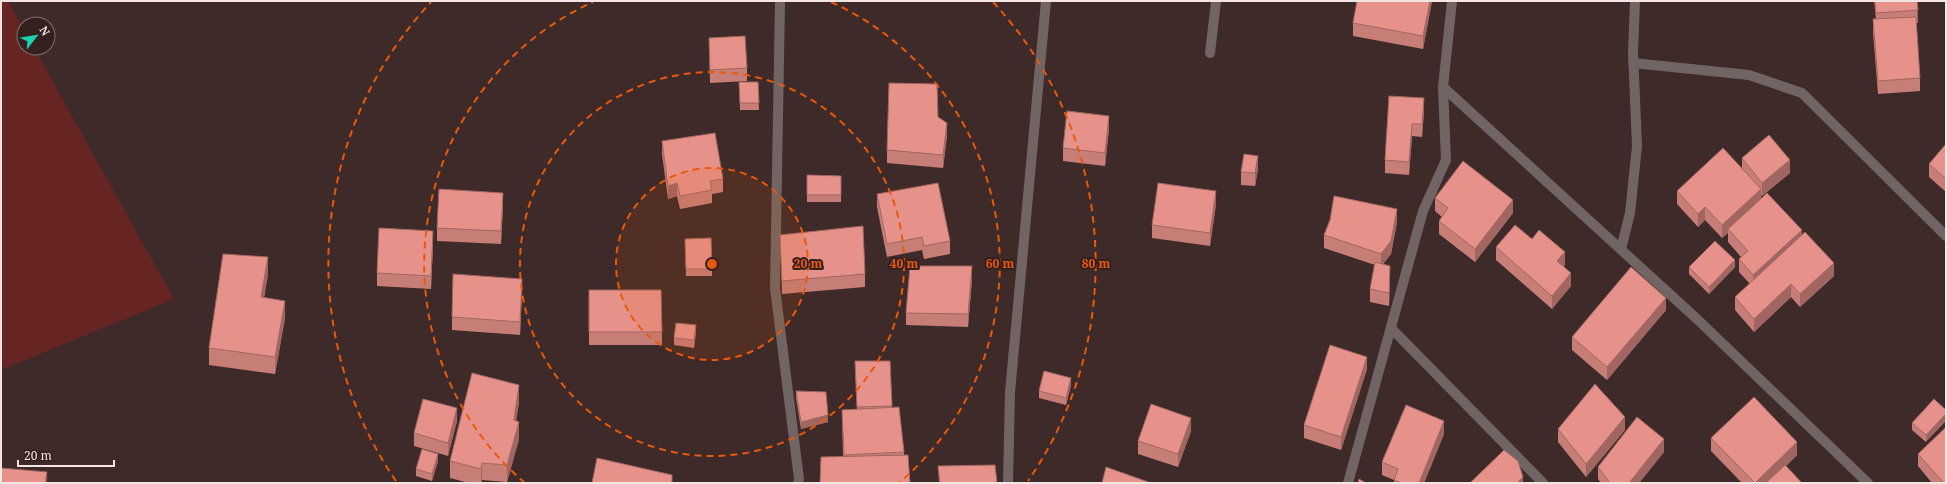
<svg xmlns="http://www.w3.org/2000/svg" width="1947" height="484" font-family="'Noto Serif',serif">
<style>
.green{fill:#662523}
.lines{fill:none;stroke-linecap:round;stroke-linejoin:round}
.street{stroke:#706564;stroke-width:10}
.wall{fill:#c67e77}
.shaded-wall{fill:#a16661}
.building{fill:#e6928a;stroke:#a16661}
.ring{fill:none;stroke:#e8590c;stroke-width:2;stroke-dasharray:7 5}
.centre{fill:#e8590c;stroke:#34201e;stroke-width:2}
.ring-label{font-size:12px;text-anchor:middle;font-weight:bold;fill:#e8590c;stroke:#34201e;stroke-width:4;stroke-linejoin:round;paint-order:stroke}
</style>
<rect width="100%" height="100%" fill="#3e2a28"/>
<path class="green" d="M1 1H8L24 30V48H34L174 299 1 370Z"/>
<g class="lines">
<path class="street" d="M780 1 775 288 799 479 798 483
M1210 53 1216 1
M1633 63 1749 75 1802 93 1946 236
M1443 87 1697 319 1868 483
M1621 249 1630 213 1637 146 1633 52 1635 1
M1391 328 1543 483
M1008 483 1010 392 1046 1
M1348 483 1423 211 1446 160 1443 87 1452 1"/>
</g>
<path class="wall" d="M1432 1 1423 49 1353 36V23Z
M1874 1H1917L1918 23H1916L1920 78V91L1878 94 1873 32V19H1876Z
M709 38 747 68V81L710 83Z
M739 82H758L759 110H740Z
M1389 96 1424 111 1422 137 1412 136 1409 175 1385 173V160Z
M938 117 947 136 943 168 887 163V150Z
M1109 129 1105 166 1063 161V148Z
M662 141 723 179V192L712 194V203L680 209 677 196 668 199 662 154Z
M1946 144V192L1929 177V164Z
M1742 158 1790 173 1762 196 1761 195V198L1802 235 1834 276 1800 307 1791 297 1754 332 1735 310V297L1750 284 1739 272V259L1741 257 1728 242V233L1722 238 1705 220 1698 227 1677 204V191L1742 168Z
M1258 169 1255 186 1241 185V172Z
M807 175 841 176V202H807Z
M877 194 950 241V254L924 259 922 250 887 257 877 207Z
M1435 198 1513 213 1475 262 1439 234V221L1442 217 1435 211Z
M1216 204 1210 246 1152 238V225Z
M503 206 501 244 437 241V228Z
M1397 222 1391 254 1383 264 1390 279 1389 306 1370 302V289L1375 265 1324 248V235Z
M780 235 865 274V287L782 294Z
M685 239 712 269V276H686Z
M1532 239 1565 265 1564 266 1571 286 1552 309 1496 260V247Z
M433 244 431 289 377 286V273Z
M1689 267H1735L1709 294 1689 274Z
M268 274 264 298 285 318 275 374 209 365V348Z
M972 279 968 327 906 325V313Z
M589 290H661L662 345H589Z
M522 292 520 335 452 330V317Z
M1666 310 1607 380 1572 350V337Z
M696 332 694 348 674 345V338Z
M855 361H890L892 408 904 452V455L843 457 842 410 857 409Z
M1367 369 1341 450 1304 438V425Z
M1071 385 1066 405 1039 398V391Z
M796 391 828 422 801 429 796 398Z
M1934 399 1926 442 1912 430V423Z
M519 402 516 421 519 439 507 482 482 480V483H469L450 478V461Z
M457 421 448 456 414 446V433Z
M1558 429 1625 430 1586 477 1558 442Z
M1191 431 1178 467 1138 454V441Z
M1444 434 1424 483H1394V480L1382 475V462Z
M1711 438 1797 455 1786 466 1802 483H1742L1711 451Z
M1664 452 1639 483H1601L1598 479V467Z
M1918 454 1946 483H1932L1918 466Z
M438 461 432 481 416 476V469Z
M938 466 997 483H939Z"/>
<path class="shaded-wall" d="M1430 1H1432L1423 49V36Z
M1424 98V111L1422 137V124Z
M1109 116V129L1105 166V153Z
M947 123V136L943 168V155Z
M1412 124V136L1409 175V162Z
M1258 156V169L1255 186V173Z
M1790 160V173L1762 196V183Z
M677 183V196L668 199V186Z
M1761 189V202L1728 229V233L1722 238V225Z
M1216 191V204L1210 246V233Z
M503 193V206L501 244V231Z
M1513 200V213L1475 262V249Z
M1705 207V220L1698 227V214Z
M1397 209V222L1391 254 1381 267V254Z
M1802 230V243L1753 287V275Z
M433 231V244L431 289V276Z
M1565 252V265L1557 274V261Z
M268 257V274L261 314V297Z
M1735 260V267L1709 294V287Z
M1834 263V276L1800 307V294Z
M972 266V279L968 327V314Z
M1390 266V279L1389 306V293Z
M1571 273V286L1552 309V296Z
M522 279V292L520 335V322Z
M1791 284V297L1754 332V319Z
M1666 298V310L1607 380V367Z
M285 301V318L275 374V357Z
M696 325V332L694 348V340Z
M1367 357V369L1341 450V437Z
M1071 378V385L1066 405V398Z
M519 385V402L514 437V420Z
M457 408V421L448 456V443Z
M1946 414V421L1926 442V435Z
M828 415V422L801 429V422Z
M1625 417V430L1586 477V464Z
M1191 418V431L1178 467V454Z
M1444 421V434L1424 483H1419Z
M519 422V439L507 482V465Z
M1664 439V452L1639 483H1629Z
M1797 442V455L1768 483H1755Z
M438 454V461L432 481V474Z
M482 463V483H481V469Z
M47 472V483H45Z
M1523 477V483H1517Z"/>
<path class="building" d="M1357 1H1430L1423 36 1353 23Z
M1875 1H1917L1918 10 1876 13Z
M1916 17 1920 78 1878 81 1873 19Z
M745 36 747 68 710 70 709 38Z
M739 82H758L759 103H740Z
M889 83 937 84 938 117 947 123 943 155 887 150Z
M1389 96 1424 98 1422 124H1412L1409 162 1385 160Z
M1067 111 1109 116 1105 153 1063 148Z
M715 133 723 179 710 181 712 190 680 196 677 183 668 186 662 141Z
M1769 135 1790 160 1762 183 1742 158Z
M1946 144V179L1929 164Z
M1723 148 1761 189 1722 225 1705 207 1698 214 1677 191Z
M1244 154 1258 156 1255 173 1241 172Z
M1463 161 1513 200 1475 249 1439 221 1448 208 1435 198Z
M807 175 841 176V195H807Z
M938 183 950 241 924 246 922 237 887 244 877 194Z
M1158 183 1216 191 1210 233 1152 225Z
M439 189 503 193 501 231 437 228Z
M1767 193 1802 230 1753 275 1739 259 1748 251 1728 229Z
M1334 196 1397 209 1391 241 1381 254 1324 235 1330 220Z
M1515 225 1532 239 1539 230 1565 252 1557 261 1571 273 1552 296 1496 247Z
M863 226 865 274 782 281 780 235Z
M379 228 433 231 431 276 377 273Z
M1805 232 1834 263 1800 294 1791 284 1754 319 1735 297Z
M711 238 712 269H686L685 239Z
M1715 241 1735 260 1709 287 1689 267Z
M223 254 268 257 261 297 285 301 275 357 209 348Z
M1375 262 1390 266 1389 293 1370 289Z
M910 266H972L968 314 906 313Z
M1631 267 1666 298 1607 367 1572 337Z
M453 274 522 279 520 322 452 317Z
M589 290H661L662 332H589Z
M676 323 696 325 694 340 674 338Z
M1330 345 1367 357 1341 437 1304 425Z
M855 361H890L892 406 857 407Z
M1044 371 1071 378 1066 398 1039 391Z
M472 373 519 385 514 420 519 422 507 465 482 463 481 469 450 461Z
M1595 384 1625 417 1586 464 1558 429Z
M796 391 826 392 828 415 801 422Z
M1754 397 1797 442 1755 483 1711 438Z
M423 399 457 408 448 443 414 433Z
M1934 399 1946 410V414L1926 435 1912 423Z
M1151 404 1191 418 1178 454 1138 441Z
M1406 405 1444 421 1419 483H1402L1394 480 1398 469 1382 462Z
M899 407 904 452 844 455 842 410Z
M1637 417 1664 439 1629 483H1610L1598 467Z
M1946 427V483H1944L1918 454Z
M422 449 438 454 432 474 416 469Z
M1504 450 1518 461 1523 477 1517 483H1470Z
M908 455 910 483H820L821 457Z
M597 458 672 475V483H592Z
M995 465 997 483H940L938 466Z
M1785 465 1802 483H1766Z
M1106 467 1151 483H1102Z
M1 468 47 472 45 483H1Z
M1359 479 1366 483H1358Z"/>
<circle cx="712" cy="264" r="96" fill="#e8590c" fill-opacity=".12"/>
<g class="ring">
<circle cx="712" cy="264" r="96"/>
<circle cx="712" cy="264" r="192"/>
<path d="M525 483A288 288 0 0 1 593 2M831 2A288 288 0 0 1 899 483"/>
<path d="M396 481A384 384 0 0 1 431 2M993 2A384 384 0 0 1 1028 481"/>
</g>
<circle cx="712" cy="264" r="6" class="centre"/>
<g class="ring-label">
<text x="808" y="268">20 m</text>
<text x="904" y="268">40 m</text>
<text x="1000" y="268">60 m</text>
<text x="1096" y="268">80 m</text>
</g>
<rect width="1947" height="484" fill="none" stroke="#f2e5e3" stroke-width="4"/>
<g transform="translate(36 36) rotate(59)"><circle r="19" fill="#34201e" stroke="#806f6d"/>
<path d="M0-3L7 15L0 10L-7 15Z" fill="#17d5b2"/>
<text y="-6" font-size="11" font-weight="bold" text-anchor="middle" fill="#f2e5e3">N</text>
</g>
<path d="M18 460v6h96v-6" fill="none" stroke="#f2e5e3" stroke-width="2"/>
<text x="24" y="460" font-size="12" fill="#f2e5e3" stroke="#34201e" stroke-width="3" paint-order="stroke">20 m</text>
</svg>
